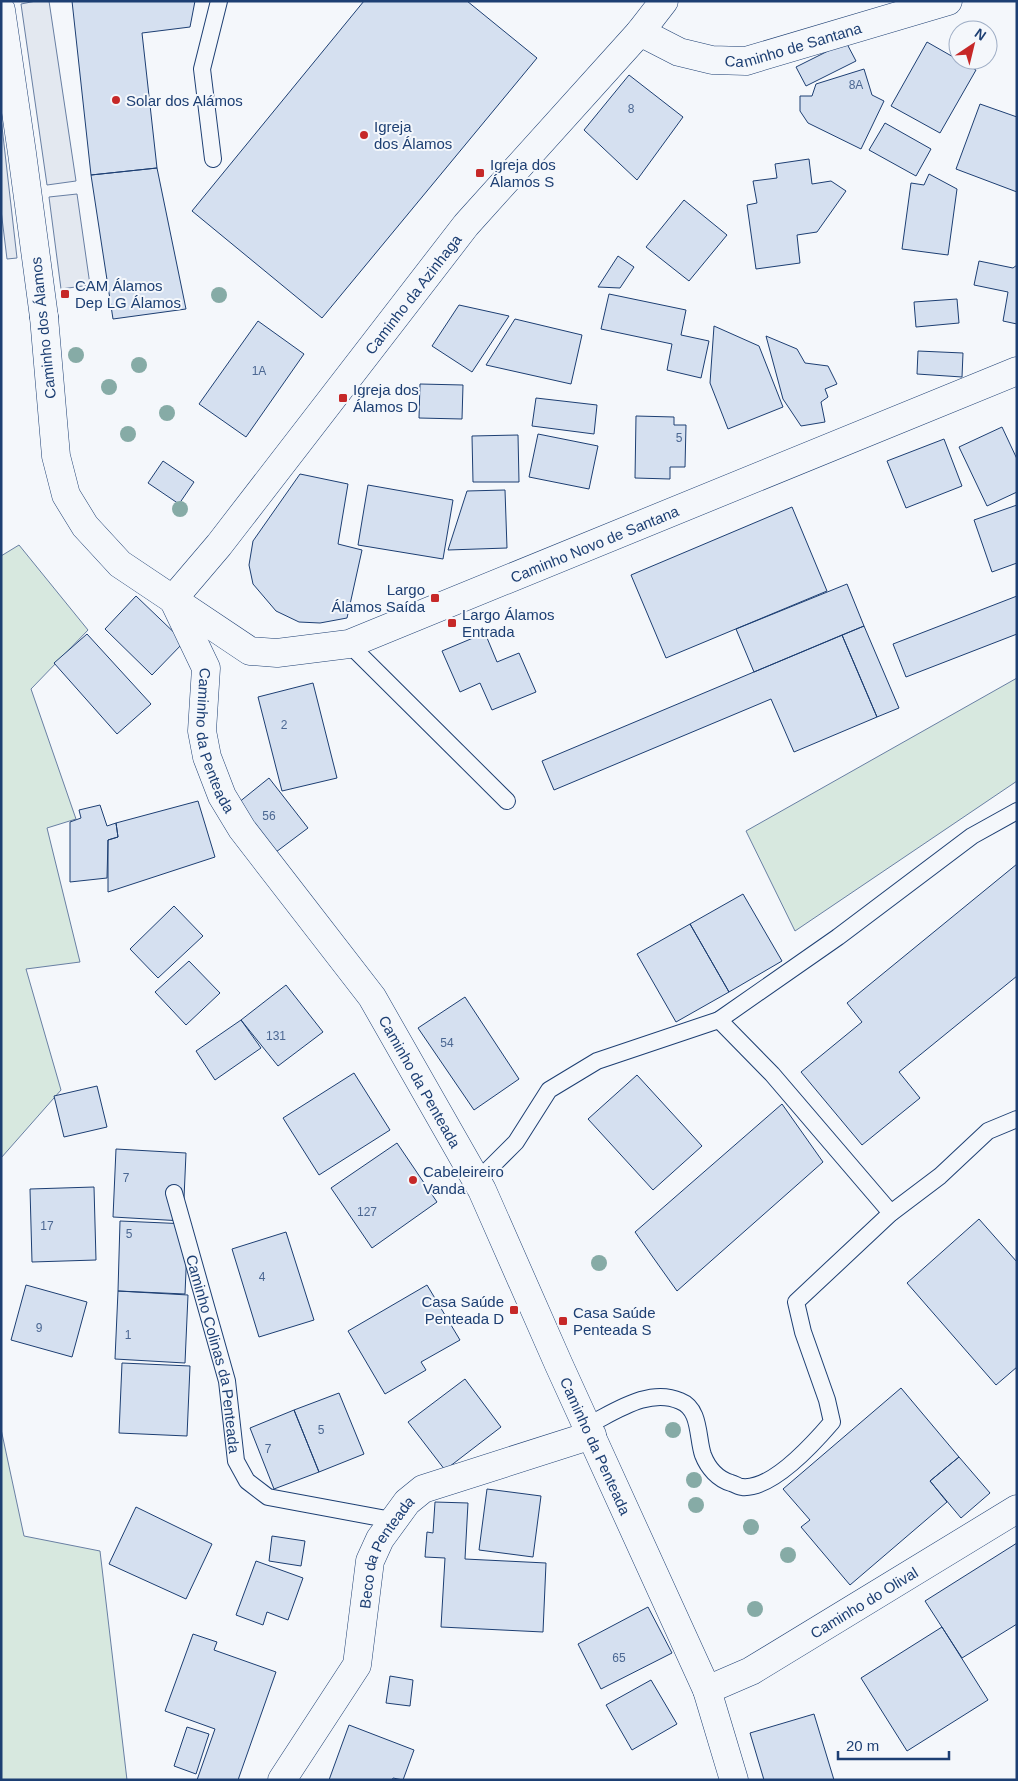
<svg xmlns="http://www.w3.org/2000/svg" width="1018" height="1781" font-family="Helvetica,sans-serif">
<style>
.green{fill:#d7e8df;stroke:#687fa3}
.parking{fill:#e3e8f0;stroke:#687fa3}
.building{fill:#d5e0f0;stroke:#1d3f73}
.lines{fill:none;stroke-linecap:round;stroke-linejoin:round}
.service-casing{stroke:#1d3f73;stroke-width:18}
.minor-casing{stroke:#1d3f73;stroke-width:29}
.tertiary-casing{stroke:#1d3f73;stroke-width:29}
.service{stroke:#f4f7fb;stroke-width:16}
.minor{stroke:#f4f7fb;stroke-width:28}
.tertiary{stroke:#f4f7fb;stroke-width:28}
.tree{fill:#86aba6}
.poi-dot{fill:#c62828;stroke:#f4f7fb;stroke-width:2}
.labels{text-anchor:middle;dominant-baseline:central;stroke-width:4;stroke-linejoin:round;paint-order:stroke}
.number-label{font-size:12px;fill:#4b6792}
.street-label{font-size:15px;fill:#1d3f73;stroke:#f4f7fb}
.poi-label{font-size:15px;fill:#1d3f73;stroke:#f4f7fb;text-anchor:start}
</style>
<rect width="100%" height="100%" fill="#f4f7fb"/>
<path class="green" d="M19 545 88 630 31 689 76 819 47 828 80 962 26 969 61 1090 1 1158V556Z
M1017 678V781L795 931 746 831Z
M1 1429 24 1536 100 1551 127 1780H1Z"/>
<path class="parking" d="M36 1H49L76 181 47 185 21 4Z
M1 118 17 258 7 259 1 210Z
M77 194 90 285 61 289 49 197Z"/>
<path class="building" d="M72 1H195L190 27 142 33 157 168 91 175Z
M364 1H467L537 58 322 318 192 211Z
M846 42 856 61 806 86 796 67Z
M927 42 976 70 940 133 891 106Z
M864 69 872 95 884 101 861 149 808 123 800 111V96H812L816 84Z
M629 75 683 117 637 180 584 130Z
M980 104 1017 117V192L956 169Z
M885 123 931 149 916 176 869 150Z
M809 159 812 184 831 181 846 191 817 232 797 235 800 263 756 269 747 205 757 203 753 181 777 178 775 164Z
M157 168 186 309 113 319 91 175Z
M929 174 957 189 948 255 902 249 911 183 924 185Z
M684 200 727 235 689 281 646 247Z
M618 256 634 267 620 288 598 287Z
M979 261 1013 268 1017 265V324L1003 321 1008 292 974 285Z
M609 294 686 310 681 335 709 341 701 378 667 370 672 344 601 329Z
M957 299 959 323 916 327 914 302Z
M459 305 509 316 472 372 432 346Z
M515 319 582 335 571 384 486 365Z
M258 321 304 354 246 437 199 404Z
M714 326 759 346 783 407 728 429 710 383Z
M766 336 797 349 805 363 828 366 837 384 825 389 828 397 821 402 825 422 801 426 783 399Z
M918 351 963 353 962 377 917 374Z
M420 384 463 385 462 419 419 418Z
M536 398 597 405 594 434 532 426Z
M636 416 674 417V425H686L685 467H670V479L635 478Z
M1002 427 1017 459V492L987 506 959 447Z
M538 434 598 446 589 489 529 477Z
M518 435 519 482H473L472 436Z
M944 439 962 486 906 508 887 461Z
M163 461 194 482 179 504 148 483Z
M300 474 348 484 338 544 362 550 347 618 320 623 299 622 276 611 253 584 249 565 253 541Z
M368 485 453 500 443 559 358 545Z
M505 490 507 548 448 550 467 491Z
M1017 505V563L992 572 974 520Z
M792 507 827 591 666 658 631 575Z
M847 584 864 626 754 672 736 629Z
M136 596 184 642 152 675 105 629Z
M1017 596V634L906 677 893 644Z
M864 626 899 708 877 717 842 635Z
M485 633 497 662 519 653 536 692 492 710 480 683 460 692 442 651Z
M87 634 151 704 117 734 54 663Z
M842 635 877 717 794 752 771 699 554 790 542 761Z
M313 683 337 778 282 791 258 697Z
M269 778 308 828 276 852 238 803Z
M198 801 215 857 108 892V840L118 837 116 823Z
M100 805 107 826 116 823 118 837 108 840 107 878 70 882V822L81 818 79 810Z
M1017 864V976L899 1072 920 1098 862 1145 801 1072 862 1022 847 1003Z
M743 894 782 961 729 992 690 924Z
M174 906 203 936 158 978 130 949Z
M690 924 729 992 676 1022 637 954Z
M189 961 220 993 186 1025 155 992Z
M286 985 323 1032 278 1066 241 1020Z
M465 997 519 1079 474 1110 418 1028Z
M241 1020 261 1048 215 1080 196 1051Z
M354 1073 390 1130 319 1175 283 1118Z
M637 1075 702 1146 653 1190 588 1119Z
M97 1086 107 1127 64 1137 54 1096Z
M782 1104 823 1162 677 1291 635 1232Z
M397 1143 437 1202 372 1248 331 1188Z
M116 1149 186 1153 183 1221 113 1217Z
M94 1187 96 1260 32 1262 30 1189Z
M979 1219 1017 1262V1367L996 1385 907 1283Z
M120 1221 188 1224 185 1294 118 1291Z
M286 1232 314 1320 259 1337 232 1249Z
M26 1285 87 1302 72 1357 11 1340Z
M427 1285 460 1340 421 1362 426 1370 385 1394 348 1331Z
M118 1291 188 1295 185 1363 115 1359Z
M122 1363 190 1366 187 1436 119 1433Z
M465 1379 501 1427 445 1470 408 1422Z
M901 1388 959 1457 930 1481 947 1502 850 1585 801 1527 810 1520 783 1489Z
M339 1393 364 1454 319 1472 294 1410Z
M294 1410 319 1472 274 1489 250 1428Z
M959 1457 990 1493 961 1518 930 1481Z
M487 1489 541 1496 533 1557 479 1550Z
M435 1502 468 1503 465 1559 546 1563 543 1632 441 1627 445 1558 425 1557 427 1532 433 1533Z
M136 1507 212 1544 186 1599 109 1564Z
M272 1536 305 1541 301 1566 269 1561Z
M1017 1543V1624L962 1658 925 1601Z
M256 1561 303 1578 288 1620 267 1612 263 1625 236 1615Z
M648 1607 672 1653 601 1689 578 1644Z
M942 1627 988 1700 907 1751 861 1678Z
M193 1634 217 1642 214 1650 276 1672 238 1780H197L215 1729 165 1711Z
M390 1676 413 1680 410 1706 386 1703Z
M651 1680 677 1724 632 1750 606 1705Z
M814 1714 834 1780H764L750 1733Z
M349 1725 414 1750 403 1780 393 1778 392 1780H329Z
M187 1727 209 1734 196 1774 174 1766Z"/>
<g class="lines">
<g class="service-casing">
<g id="service">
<path d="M213 159 202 69 219 1"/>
<path d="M349 644 507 801"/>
<path d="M719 1020 838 937 972 836 1017 811"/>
<path d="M477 1181 516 1142 549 1090 597 1061 719 1020 772 1074 891 1213"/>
<path id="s1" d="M174 1193 227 1381 236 1461 247 1481 268 1497 392 1520"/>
<path d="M588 1425C615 1412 649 1387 680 1401 701 1409 697 1438 703 1455 708 1468 718 1479 731 1483 735 1484 739 1487 742 1487 772 1490 814 1443 832 1422L827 1400 803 1332 796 1302 891 1213 940 1176 988 1131 1017 1119"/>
</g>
</g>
<g class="minor-casing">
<g id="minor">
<path id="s2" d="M640 32 679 52 712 60 746 61 948 1"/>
<path id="s3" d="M44 317 56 456 66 495 85 526 120 564 250 651 277 653 349 644 1017 371"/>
<path id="s4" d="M173 599 219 545 466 225 640 32 664 1"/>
<path id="s5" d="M707 1690 751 1671 1017 1509"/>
<path id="s6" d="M282 1780 357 1665 370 1561 380 1539 407 1502 423 1489 592 1435"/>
</g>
</g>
<g class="tertiary-casing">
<g id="tertiary">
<path d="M1 10 22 153 44 317"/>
<path id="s7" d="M173 599 206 668 202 731 207 757 222 796 242 829 372 997 482 1190 559 1365 707 1690 734 1780"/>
</g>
</g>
<use href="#service" class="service"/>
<use href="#minor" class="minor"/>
<use href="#tertiary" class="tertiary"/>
</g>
<g class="tree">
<circle cx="219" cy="295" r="8"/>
<circle cx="76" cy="355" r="8"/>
<circle cx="139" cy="365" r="8"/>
<circle cx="109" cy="387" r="8"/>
<circle cx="167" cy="413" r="8"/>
<circle cx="128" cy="434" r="8"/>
<circle cx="180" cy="509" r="8"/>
<circle cx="599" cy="1263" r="8"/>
<circle cx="673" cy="1430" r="8"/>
<circle cx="694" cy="1480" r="8"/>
<circle cx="696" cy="1505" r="8"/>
<circle cx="751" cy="1527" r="8"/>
<circle cx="788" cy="1555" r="8"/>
<circle cx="755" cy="1609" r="8"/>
</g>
<g class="poi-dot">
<circle cx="116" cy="100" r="5"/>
<circle cx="364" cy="135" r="5"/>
<rect x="475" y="168" width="10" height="10" rx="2.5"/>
<rect x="60" y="289" width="10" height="10" rx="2.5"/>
<rect x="338" y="393" width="10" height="10" rx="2.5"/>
<rect x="430" y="593" width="10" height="10" rx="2.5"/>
<rect x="447" y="618" width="10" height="10" rx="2.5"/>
<circle cx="413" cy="1180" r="5"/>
<rect x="509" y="1305" width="10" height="10" rx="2.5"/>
<rect x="558" y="1316" width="10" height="10" rx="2.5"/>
</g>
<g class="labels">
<g class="number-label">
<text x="856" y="85">8A</text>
<text x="631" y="109">8</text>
<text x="259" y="371">1A</text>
<text x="679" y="438">5</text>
<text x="284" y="725">2</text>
<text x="269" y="816">56</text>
<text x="276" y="1036">131</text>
<text x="447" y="1043">54</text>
<text x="126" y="1178">7</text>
<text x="367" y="1212">127</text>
<text x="47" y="1226">17</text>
<text x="129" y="1234">5</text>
<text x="262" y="1277">4</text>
<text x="39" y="1328">9</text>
<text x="128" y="1335">1</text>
<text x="321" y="1430">5</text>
<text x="268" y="1449">7</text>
<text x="619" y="1658">65</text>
</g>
<g class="street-label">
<text stroke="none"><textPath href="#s2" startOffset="161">Caminho de Santana</textPath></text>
<text stroke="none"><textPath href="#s4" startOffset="388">Caminho da Azinhaga</textPath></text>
<text transform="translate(43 328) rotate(-96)">Caminho dos Álamos</text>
<text stroke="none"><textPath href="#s3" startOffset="789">Caminho Novo de Santana</textPath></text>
<text stroke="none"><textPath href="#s7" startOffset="151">Caminho da Penteada</textPath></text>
<text stroke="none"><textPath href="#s7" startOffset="556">Caminho da Penteada</textPath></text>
<text stroke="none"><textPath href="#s1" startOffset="166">Caminho Colinas da Penteada</textPath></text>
<text stroke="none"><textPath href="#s7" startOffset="961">Caminho da Penteada</textPath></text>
<text stroke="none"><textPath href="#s6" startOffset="256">Beco da Penteada</textPath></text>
<text stroke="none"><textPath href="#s5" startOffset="180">Caminho do Olival</textPath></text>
</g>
<g class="poi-label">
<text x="126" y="100">Solar dos Alámos</text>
<text x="374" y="126">Igreja<tspan x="374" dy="17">dos Álamos</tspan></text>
<text x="490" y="164">Igreja dos<tspan x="490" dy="17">Álamos S</tspan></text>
<text x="75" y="285">CAM Álamos<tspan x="75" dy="17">Dep LG Álamos</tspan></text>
<text x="353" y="389">Igreja dos<tspan x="353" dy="17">Álamos D</tspan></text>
<text x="425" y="589" text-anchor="end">Largo<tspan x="425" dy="17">Álamos Saída</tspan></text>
<text x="462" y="614">Largo Álamos<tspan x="462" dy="17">Entrada</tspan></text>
<text x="423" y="1171">Cabeleireiro<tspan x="423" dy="17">Vanda</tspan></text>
<text x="504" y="1301" text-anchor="end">Casa Saúde<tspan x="504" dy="17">Penteada D</tspan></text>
<text x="573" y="1312">Casa Saúde<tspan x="573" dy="17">Penteada S</tspan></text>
</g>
</g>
<rect width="1018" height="1781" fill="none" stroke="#1d3f73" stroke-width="5"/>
<g transform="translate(973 45) rotate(35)"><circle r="24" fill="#f4f7fb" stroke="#9eadc5"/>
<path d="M0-4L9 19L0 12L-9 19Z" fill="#c62828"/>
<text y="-8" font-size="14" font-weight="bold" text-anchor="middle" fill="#1d3f73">N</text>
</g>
<path d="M838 1751v8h111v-8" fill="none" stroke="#1d3f73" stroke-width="2.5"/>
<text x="846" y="1751" font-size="15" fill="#1d3f73" stroke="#f4f7fb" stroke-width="4" paint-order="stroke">20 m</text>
</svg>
